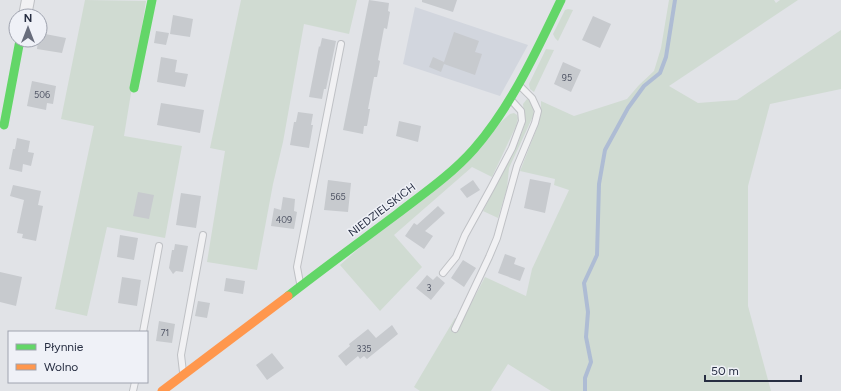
<svg xmlns="http://www.w3.org/2000/svg" width="841" height="391" font-family="Figtree,sans-serif">
<style>
.built{fill:#d2d6de}
.green{fill:#d0dbd2}
.lines{fill:none;stroke-linecap:round;stroke-linejoin:round}
.stream{stroke:#aebcd4;stroke-width:4}
.building{fill:#c7cace}
.lane-casing{stroke:#bfc1c5;stroke-width:8}
.street-casing{stroke:#bfc1c5;stroke-width:14}
.lane{stroke:#f1f1f3;stroke-width:6}
.street{stroke:#f1f1f3;stroke-width:12}
.fast{stroke:#63d668;stroke-width:9}
.slow{stroke:#ff974d;stroke-width:9}
.labels{text-anchor:middle;dominant-baseline:central;stroke-width:3;stroke-linejoin:round;paint-order:stroke}
.number-label{font-size:9px;fill:#515666}
.street-label{font-size:11px;fill:#272e42;stroke:#eff1f7}
</style>
<rect width="100%" height="100%" fill="#e1e3e7"/>
<path class="built" d="M415 7 528 45 500 96 403 64Z"/>
<path class="green" d="M85 0 146 1 124 136 182 146 165 238 107 227 87 316 55 309 94 126 61 119Z
M241 0H357L349 34 304 24 283 142 273 184 257 270 207 262 225 151 210 148Z
M669 0H774L776 3 780 0H798L669 86 698 103 737 100 841 30V89L770 104 748 186V306L771 391H551L508 364 491 391H420L414 387 455 318 462 321 485 277 526 296 532 269 569 190 554 185 555 179 520 171 535 133 541 114V101L574 116 627 99 639 85 654 71 661 48Z
M568 9 573 10 558 41 555 38 553 34 565 10Z
M546 49 554 50 534 92 530 89 529 84Z
M527 99 530 100 533 106 534 114 509 168 507 188 498 218 483 211 518 143 525 124 523 104Z
M514 113 517 115 518 118 516 126 492 177 472 167 394 235 422 267 380 311 340 265 510 114Z"/>
<g class="lines">
<path class="stream" d="M585 391V378L591 362 586 337 588 312 584 283 597 255 599 184 605 150 628 108 644 86 660 73 666 57 675 0"/>
</g>
<path class="building" d="M369 0 389 3 388 11 390 12 387 29 384 28 378 60 380 61 377 77H374L368 109H370L367 126H364L363 134 343 130Z
M422 0H457L453 12 422 2Z
M173 15 193 19 190 37 170 34Z
M593 16 611 24 600 48 582 40Z
M156 31 169 33 166 45 154 43Z
M454 32 479 41 475 52 482 54 475 75 444 64 441 72 429 67 433 57 444 62Z
M40 33 66 38 62 53 37 49 38 40H40Z
M322 38 336 41 326 89H324L322 99 309 97 319 46 320 47Z
M161 57 177 60 175 72 188 74 185 87 157 82Z
M563 62 581 70 571 92 554 84Z
M32 81 56 86 53 104 47 103 46 110 27 106Z
M161 103 204 110 200 133 157 125Z
M298 112 313 114 311 125H313L309 148 290 145 294 122H296Z
M399 121 421 126 418 142 396 136Z
M17 138 30 141 28 152 34 153 31 166 23 164 22 172 9 169 13 149H15Z
M530 179 551 183 545 213 524 208Z
M328 180 351 183 348 212 324 210Z
M473 180 480 190 467 198 460 189Z
M13 185 41 191 38 205 43 206 36 241 22 238 23 234 17 233 24 200 10 196Z
M138 192 154 195 149 219 133 216Z
M181 193 201 196 196 228 176 225Z
M283 197 295 199 294 211 297 212 294 229 271 226 274 208 281 210Z
M438 206 445 213 425 231 433 236 424 249 405 236 414 223 417 225Z
M120 235 138 238 134 260 117 257Z
M175 244 188 246 183 272 176 271 173 274 169 268 172 250H174Z
M505 254 516 258 514 264 525 268 520 281 498 273Z
M463 260 476 268 464 287 451 278Z
M0 272 22 277 16 306 0 302Z
M427 275 433 280 437 276 445 283 431 300 416 288Z
M122 277 141 280 137 306 118 303Z
M226 278 245 281 243 294 224 291Z
M198 301 210 303 207 318 195 316Z
M159 321 175 324 172 343 156 341Z
M392 325 398 334 367 359 364 356 360 359 358 356 346 366 338 356 350 346 349 344 368 329 376 338Z
M272 353 284 368 267 380 256 365Z"/>
<g class="lines">
<g class="lane-casing">
<path id="lane" d="M443 273 456 257 465 235 491 188 512 148 522 121 521 111 512 101
M300 283 297 267 341 44
M455 329 489 257 497 238 517 166 535 123 538 111 532 98 520 86
M143 332 159 246
M183 372 181 355 203 235
M133 391 135 382"/>
</g>
<g class="street-casing">
<path id="street" d="M25 16 28 0"/>
</g>
<use href="#lane" class="lane"/>
<use href="#street" class="street"/>
<path class="fast" d="M134 88 152 0
M4 125 20 40
M288 296C324 268 361 241 397 214 423 194 452 174 474 149 512 105 536 52 561 0"/>
<path class="slow" d="M162 391 288 296"/>
</g>
<g class="labels">
<g class="number-label">
<text x="567" y="77">95</text>
<text x="42" y="94">506</text>
<text x="338" y="196">565</text>
<text x="284" y="219">409</text>
<text x="429" y="287">3</text>
<text x="165" y="332">71</text>
<text x="364" y="348">335</text>
</g>
<g class="street-label">
<text transform="translate(382 210) rotate(-37)">NIEDZIELSKICH</text>
</g>
</g>
<rect x="8" y="331" width="140" height="52" fill="#eff1f7" stroke="#9fa3af"/>
<rect x="16" y="344" width="20" height="6" fill="#63d668" stroke="#9fa3af"/>
<text x="44" y="351" font-size="12" fill="#272e42">Płynnie</text>
<rect x="16" y="364" width="20" height="6" fill="#ff974d" stroke="#9fa3af"/>
<text x="44" y="371" font-size="12" fill="#272e42">Wolno</text>
<g transform="translate(28 28)"><circle r="19" fill="#eff1f7" stroke="#9fa3af"/>
<path d="M0-3L7 15L0 10L-7 15Z" fill="#686d7c"/>
<text y="-6" font-size="11" font-weight="bold" text-anchor="middle" fill="#272e42">N</text>
</g>
<path d="M705 375v6h96v-6" fill="none" stroke="#272e42" stroke-width="2"/>
<text x="711" y="375" font-size="12" fill="#272e42" stroke="#eff1f7" stroke-width="3" paint-order="stroke">50 m</text>
</svg>
